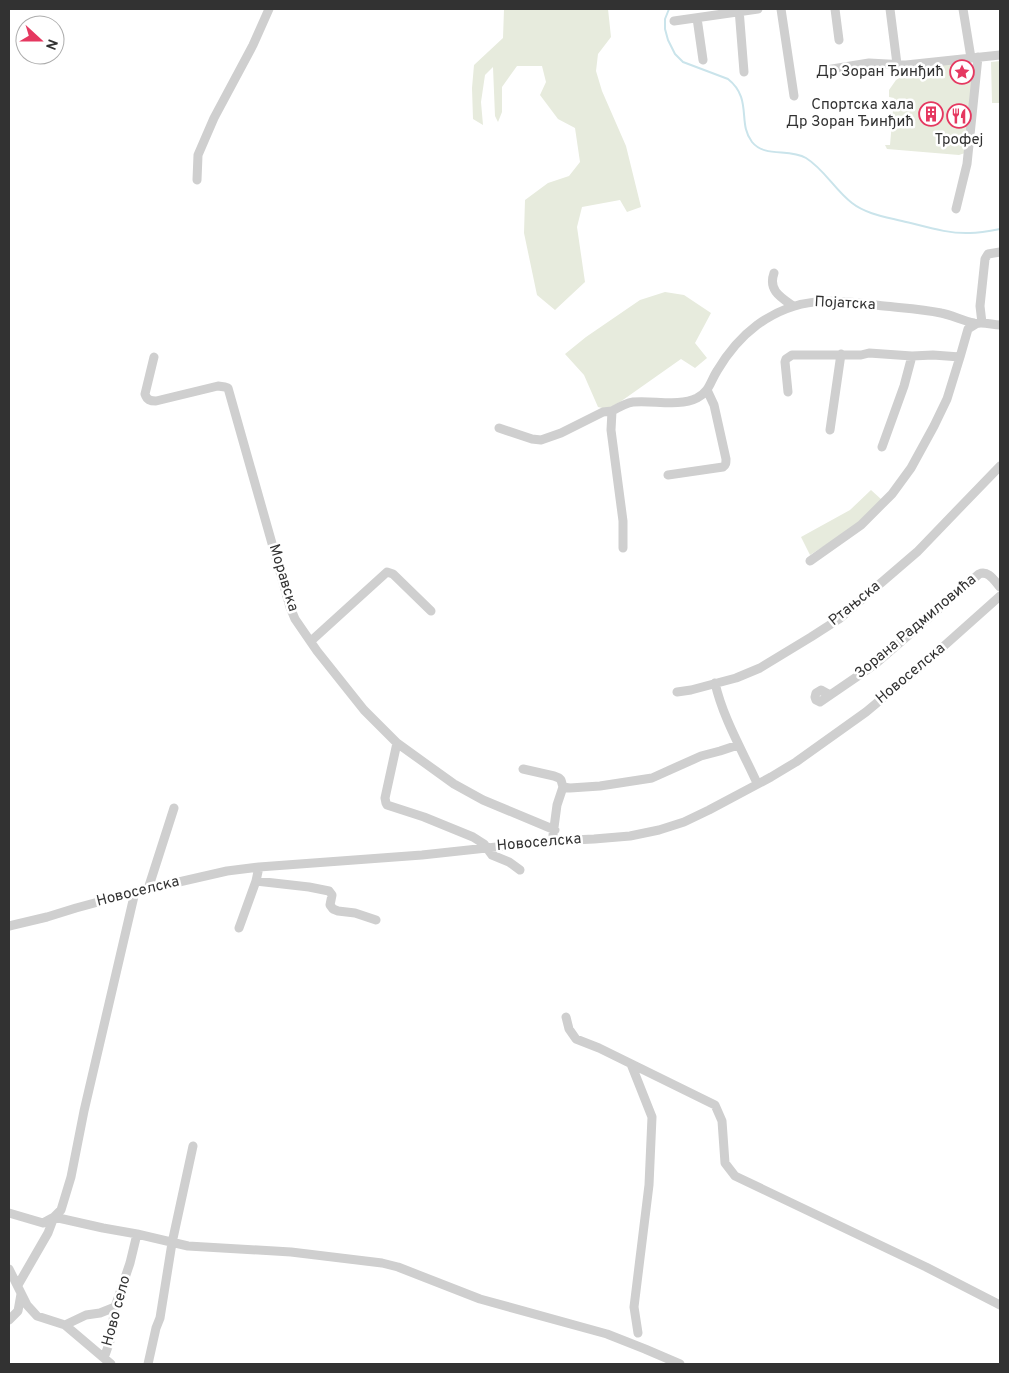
<svg xmlns="http://www.w3.org/2000/svg" width="1009" height="1373" font-family="Overpass,sans-serif">
<style>
.green{fill:#e7ebdd}
.lines{fill:none;stroke-linecap:round;stroke-linejoin:round}
.stream{stroke:#cae4eb;stroke-width:2}
.minor{stroke:#cfcfcf;stroke-width:9}
.labels{text-anchor:middle;dominant-baseline:central;stroke-width:5;stroke-linejoin:round;paint-order:stroke}
.poi-label{font-size:15px;fill:#323232;stroke:#fff;text-anchor:end}
.street-label{font-size:15px;fill:#323232;stroke:#fff}
</style>
<rect width="100%" height="100%" fill="#fff"/>
<path class="green" d="M504 9H608L611 37 598 54 596 71 602 91 626 146 641 207 627 212 620 200 582 207 577 227 585 282 555 310 537 295 524 233 525 200 548 183 569 176 580 162 575 128 558 119 540 95 546 82 542 66H517L502 87V112L498 122 495 116 493 67 485 75 481 102 483 125 473 119 472 88 474 65 503 38Z
M1000 61V103H992L991 62Z
M969 62 974 68 965 153 959 155 887 149 885 145H890L894 98 889 97V90L896 80 920 66Z
M665 292 684 295 711 313 695 343 707 358 695 368 681 359 620 402 607 409 598 407 584 375 565 354 586 337 640 300Z
M871 490 882 500 860 523 810 555 801 537 850 510Z"/>
<g class="lines">
<path class="stream" d="M669 9 665 19V29L668 40 675 54 683 62 728 79C753 99 737 123 752 142 765 158 789 148 806 158 824 169 835 190 852 203 866 214 886 217 902 221 924 226 947 234 970 233 980 233 990 231 1000 229"/>
<path class="minor" d="M739 9 744 72
M781 9 794 96
M835 9 839 40
M890 9 897 64
M963 9 971 58
M697 18 703 60
M674 21 758 9
M826 70 869 63 906 65 1000 55
M197 180 198 155 214 118 253 45 269 9
M956 209 967 164 978 57
M774 273C768 290 780 297 793 306
M982 323 980 306 985 259 988 254 1000 252
M154 357 145 394C147 400 150 401 156 401L218 386 225 387 228 388 290 607 295 619 317 651 364 710 397 743 454 784 483 800 555 830
M788 392 785 362 786 359 792 355H861L869 353 912 356 933 355 960 357 968 329 976 324
M499 428 532 439 541 440 561 433 603 412 612 411
M830 430 841 354
M882 447 904 386 912 356
M668 475 723 467C726 465 726 463 726 459L714 405 707 390
M623 548V521L611 430 612 411C619 407 626 403 633 402 653 400 679 407 697 398 710 391 710 382 717 371 727 354 741 337 757 325 800 294 835 300 884 306 903 308 923 309 941 313 952 315 963 321 974 323 978 324 977 323 981 323 988 323 994 325 1000 325
M810 561 861 525 892 494 911 468 934 426 947 399 960 357
M311 641 387 572 393 574 431 611
M715 683C723 718 742 750 757 783
M677 692 691 690 736 678 760 668 811 637 839 619 917 552 1000 466
M830 695 821 690 816 693 815 697 816 700 820 702 874 665 979 574C988 570 994 580 1000 587
M397 743 385 798 386 803 387 805 424 817 473 837 484 844 492 855 509 862 520 870
M523 769 554 776 559 778 561 780 563 787 557 805 553 835
M563 787 570 788 600 786 652 778 701 756 720 751 738 745
M256 881 309 887 329 891 332 895 330 905 333 909 338 911 355 913 376 920
M148 889 174 808
M9 926 47 917 76 908 135 892 227 871 259 867 422 855 552 841 594 839 630 836 659 830 684 822 709 810 771 777 796 762 866 712 926 662 1000 596
M239 928 256 881 259 867
M566 1017 569 1029 576 1039 599 1048 715 1105 722 1121 725 1163 735 1176 926 1267 1000 1305
M631 1064 652 1117 649 1185 634 1307 638 1333
M9 1213 43 1223 54 1217 103 1228 137 1234 188 1246 291 1252 382 1263 398 1267 480 1299 607 1334 645 1349 680 1364
M9 1269 27 1305 37 1316 65 1325 111 1364
M18 1285 48 1233 54 1217 61 1210 71 1177 84 1111 135 892
M9 1320 18 1311 21 1294
M65 1325 86 1315 100 1313 115 1307
M104 1358 110 1341 115 1307 130 1263 137 1234
M148 1364 156 1328 160 1318 172 1243 193 1146"/>
</g>
<defs>
<g id="sight-ring" transform="scale(1.25)"><circle r="9.5" fill="#fff" stroke="#e53860" stroke-width="1.5"/><path d="M0-6L1.8-2.2L6-1.7L2.9 1.2L3.7 5.4L0 3.3L-3.7 5.4L-2.9 1.2L-6-1.7L-1.8-2.2Z" fill="#e53860"/></g>
<g id="building-ring" transform="scale(1.25)"><circle r="9.5" fill="#fff" stroke="#e53860" stroke-width="1.5"/><path d="M-4-6H4V6H1V3H-1V6H-4ZM-2.5-4.3h1.7v1.8h-1.7ZM.8-4.3h1.7v1.8H.8ZM-2.5-1h1.7V.8h-1.7ZM.8-1h1.7V.8H.8Z" fill="#e53860"/></g>
<g id="restaurant-ring" transform="scale(1.25)"><circle r="9.5" fill="#fff" stroke="#e53860" stroke-width="1.5"/><path d="M-5-6h1v4h1v-4h1v4h1v-4h1v5L-1.5 .5V6h-2V.5L-5-1ZM5-6V6H3V1.5H1.5Q1.5-4 5-6Z" fill="#e53860"/></g>
</defs>
<g fill-rule="evenodd">
<use href="#sight-ring" x="962" y="72"/>
<use href="#building-ring" x="931" y="114"/>
<use href="#restaurant-ring" x="959" y="116"/>
</g>
<g class="labels">
<g class="poi-label">
<text x="944" y="72">Др Зоран Ђинђић</text>
<text x="914" y="105">Спортска хала<tspan x="914" dy="17">Др Зоран Ђинђић</tspan></text>
<text x="959" y="140" text-anchor="middle">Трофеј</text>
</g>
<g class="street-label">
<text transform="translate(845 304) rotate(3)">Појатска</text>
<text transform="translate(283 578) rotate(73)">Моравска</text>
<text transform="translate(855 604) rotate(-39)">Ртањска</text>
<text transform="translate(916 627) rotate(-40)">Зорана Радмиловића</text>
<text transform="translate(911 674) rotate(-40)">Новоселска</text>
<text transform="translate(539 843) rotate(-5)">Новоселска</text>
<text transform="translate(138 892) rotate(-14)">Новоселска</text>
<text transform="translate(117 1311) rotate(-75)">Ново село</text>
</g>
</g>
<rect width="1009" height="1373" fill="none" stroke="#323232" stroke-width="20"/>
<g transform="translate(40 40) rotate(111)"><circle r="24" fill="#ffffff" stroke="#adadad"/>
<path d="M0-4L9 19L0 12L-9 19Z" fill="#e53860"/>
<text y="-8" font-size="14" font-weight="bold" text-anchor="middle" fill="#323232">N</text>
</g>
</svg>
